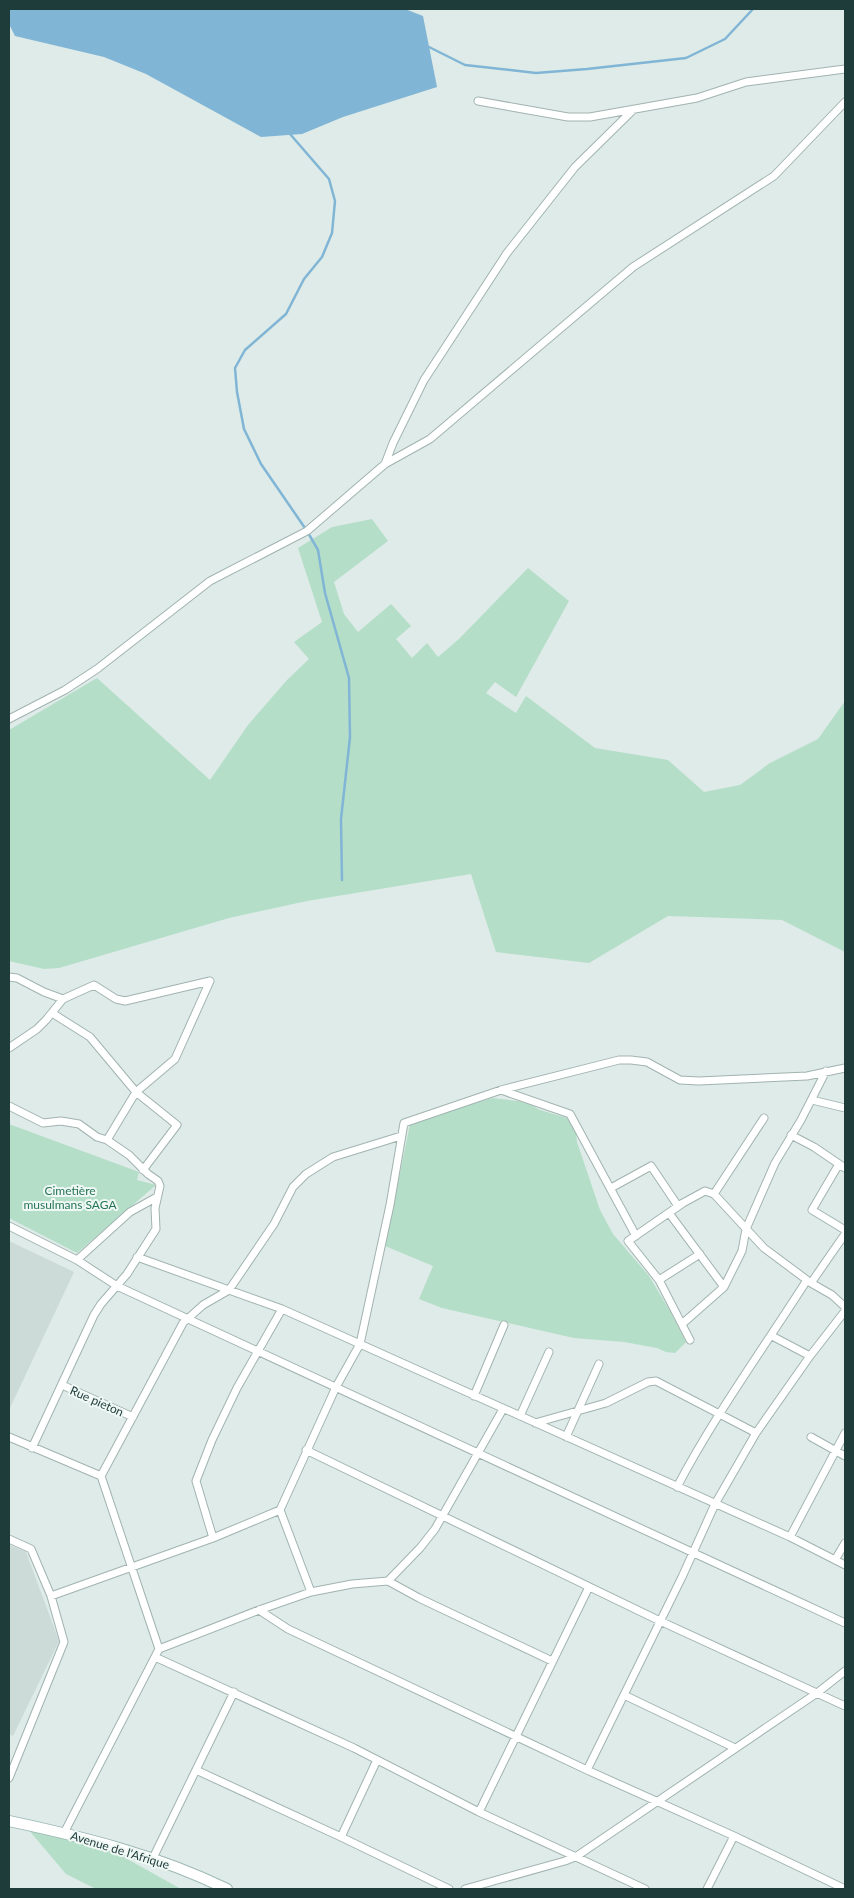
<svg xmlns="http://www.w3.org/2000/svg" width="854" height="1898" font-family="Lato,sans-serif">
<style>
.built{fill:#ccdbd7}
.green{fill:#b5dec9}
.water{fill:#81b5d5}
.lines{fill:none;stroke-linecap:round;stroke-linejoin:round}
.stream{stroke:#81b5d5;stroke-width:2.5}
.street-casing{stroke:#a1b3b0;stroke-width:9}
.secondary-casing{stroke:#9cb8b4;stroke-width:12}
.street{stroke:#fff;stroke-width:7}
.secondary{stroke:#fff;stroke-width:10}
.labels{text-anchor:middle;dominant-baseline:central;stroke-width:4;stroke-linejoin:round;paint-order:stroke}
.park-label{font-size:12px;fill:#267556;stroke:#eff8f5}
.street-label{font-size:12px;fill:#1e3c3a;stroke:#eff8f5}
</style>
<rect width="100%" height="100%" fill="#deebe8"/>
<path class="built" d="M9 1241 74 1272 9 1410Z
M9 1545 26 1552 59 1641 13 1736 9 1734Z"/>
<path class="green" d="M372 519 388 541 334 582 344 614 358 632 391 604 411 626 396 639 412 658 427 643 438 657 459 639 528 568 569 601 516 697 495 682 486 693 516 713 526 696 595 748 668 760 704 792 740 785 770 763 818 739 845 701V952L782 920 668 916 589 963 496 952 471 874 307 901 229 918 59 968 44 969 9 961V730L97 678 210 780 248 725 287 680 309 659 294 642 322 622 298 548 332 527Z
M492 1098 526 1102 540 1110 567 1118 576 1133 577 1142 600 1210 613 1234 649 1276 670 1311 686 1342 675 1353 666 1352 657 1348 624 1342 574 1338 442 1308 419 1299 433 1266 385 1246 410 1124Z
M9 1124 139 1172 137 1180 156 1185 77 1253 9 1218Z
M22 1822 104 1846 181 1889H96L66 1874Z"/>
<path class="water" d="M9 9H405L423 16 437 87 343 117 302 134 261 137 146 74 104 57 15 36 9 24Z"/>
<g class="lines">
<path class="stream" d="M427 46 465 65 536 73 587 69 686 58 725 39 753 9
M290 134 329 179 335 201 332 233 322 257 304 279 286 314 245 350 235 368 237 392 244 429 261 464 307 531 318 550 325 593 349 678 350 737 341 819 342 880"/>
<g class="street-casing">
<path id="street" d="M478 101 568 117H590L697 98 746 82 845 69
M385 464 393 443 424 380 507 253 575 167 632 111
M9 719 65 690 97 669 210 581 307 531 385 464 430 439 633 267 774 176 845 102
M9 977 17 978 44 992 63 999
M52 1013 90 1037 136 1092 177 1125 143 1170
M9 1048 37 1029 46 1020 63 999 94 985 116 999 125 1001 210 981
M501 1090 570 1114 636 1236
M812 1100 845 1108
M9 1106 43 1123 61 1121 79 1124 97 1137 107 1140 129 1155 148 1174 158 1181 160 1186 155 1208 156 1229 127 1274 101 1304 94 1315 32 1448
M791 1135 814 1147 839 1164 812 1210 845 1230
M107 1140 136 1092 175 1059 210 981
M839 1164 845 1168
M611 1188 651 1166 678 1206
M714 1194 764 1118
M669 1213 724 1287 682 1324
M9 1226 77 1260 117 1286 845 1623
M845 1234 811 1283 832 1295 845 1307
M137 1257 282 1309 790 1537 845 1565
M77 1260 130 1212 157 1197
M659 1280 700 1254
M724 1287 742 1251 746 1229 775 1163 801 1120 826 1071
M772 1336 810 1356
M690 1340 659 1280 628 1241 683 1203 705 1191 714 1194 764 1248 811 1283
M62 1385 133 1417
M474 1396 504 1325
M520 1416 549 1352
M535 1423 606 1403 648 1382 656 1381 756 1433
M9 1437 101 1476
M566 1437 599 1364
M811 1437 845 1456
M306 1450 660 1621 845 1706
M677 1487C715 1415 763 1349 807 1280
M790 1537 845 1433
M213 1538 196 1481 212 1440 237 1388 282 1309
M9 1539 31 1549 51 1596 64 1642 9 1778
M835 1560 845 1543
M388 1581 420 1548 435 1529 503 1409
M311 1592 280 1510 336 1387 360 1344 390 1205 404 1123 501 1090 619 1060H631L647 1062 680 1080 699 1081 807 1076 845 1068
M51 1596 213 1538 280 1510
M259 1610 288 1629 587 1770 734 1836 845 1889
M159 1649 101 1476 183 1323 203 1305 229 1290 274 1224 293 1187 306 1174 333 1157 401 1136
M155 1657 354 1748 479 1812 645 1889
M624 1695 735 1748
M196 1770 341 1837 449 1889
M587 1770 682 1577 715 1504 756 1433 810 1356 845 1311
M479 1812 589 1587
M64 1833 159 1649 259 1610 311 1592 352 1584 388 1581 419 1598 552 1661
M341 1837 377 1760
M153 1858 234 1692
M465 1889 565 1861 577 1856 817 1693 845 1671
M707 1889 734 1836"/>
</g>
<g class="secondary-casing">
<path id="secondary" d="M9 1821C84 1837 157 1855 227 1889"/>
</g>
<use href="#street" class="street"/>
<use href="#secondary" class="secondary"/>
</g>
<g class="labels">
<g class="park-label">
<text x="70" y="1190">Cimetière<tspan x="70" dy="14">musulmans SAGA</tspan></text>
</g>
<g class="street-label">
<text transform="translate(97 1401) rotate(24)">Rue pieton</text>
<text transform="translate(120 1850) rotate(17)">Avenue de l'Afrique</text>
</g>
</g>
<rect width="854" height="1898" fill="none" stroke="#1e3c3a" stroke-width="20"/>
</svg>
